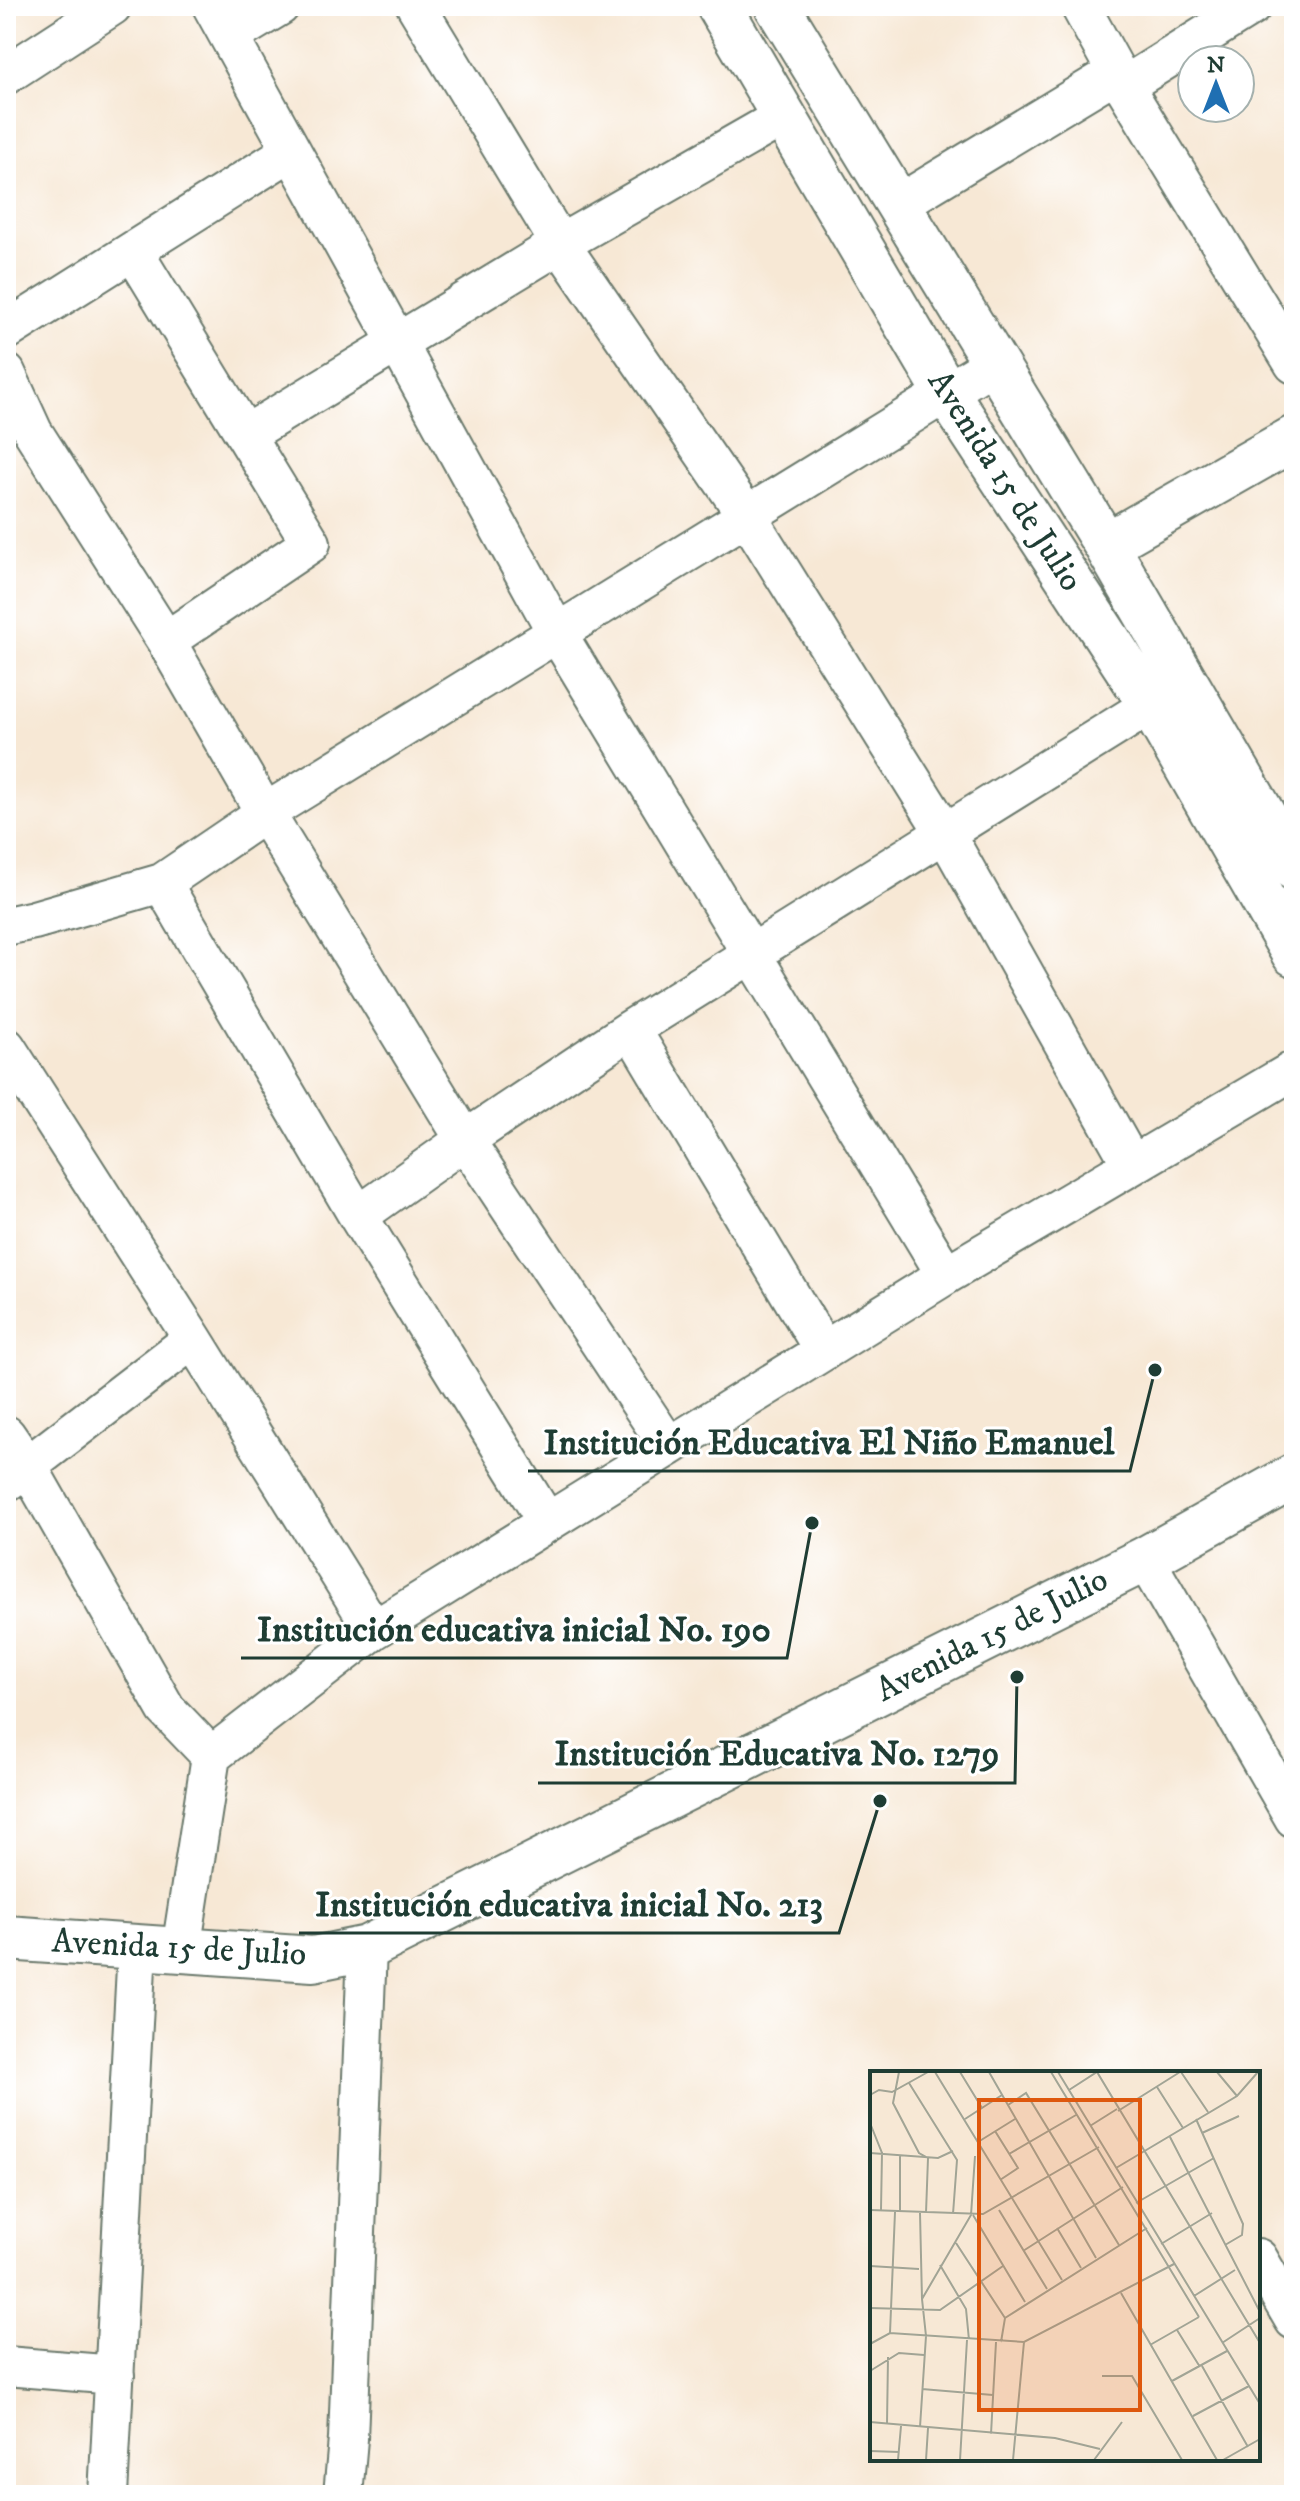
<svg xmlns="http://www.w3.org/2000/svg" width="1300" height="2501" font-family="'IM FELL DW Pica',serif">
<style>
.lines{fill:none;stroke-linecap:round;stroke-linejoin:round}
.minor-casing{stroke:#6b796c;stroke-width:42}
.tertiary-casing{stroke:#6b796c;stroke-width:48}
.minor{stroke:#fff;stroke-width:38}
.tertiary{stroke:#fff;stroke-width:44}
.labels{text-anchor:middle;dominant-baseline:central;stroke-width:6;stroke-linejoin:round;paint-order:stroke}
.street-label{font-size:34px;fill:#1f3d34;stroke:#fff}
.inset-road{fill:none;stroke:#a1a495;stroke-width:2}
.view{fill:#de580e;fill-opacity:0.15;stroke:#de580e;stroke-width:4}
.inset-edge{fill:none;stroke:#1f3d34;stroke-width:4}
.leader{fill:none;stroke:#1f3d34;stroke-width:3}
.callout-dot{fill:#1f3d34;stroke:#fff;stroke-width:3}
.callout-label{font-size:36px;text-anchor:middle;font-weight:bold;fill:#1f3d34;stroke:#fff;stroke-width:6;stroke-linejoin:round;paint-order:stroke}
</style>
<rect width="100%" height="100%" fill="#fff"/>
<filter id="ink" filterUnits="userSpaceOnUse"><feTurbulence type="fractalNoise" baseFrequency=".0125" numOctaves="2"/><feDisplacementMap in="SourceGraphic" scale="16" xChannelSelector="R" yChannelSelector="G"/><feConvolveMatrix kernelMatrix="1 2 1 2 8 2 1 2 1" color-interpolation-filters="sRGB"/></filter>
<filter id="wash" filterUnits="userSpaceOnUse"><feTurbulence type="fractalNoise" baseFrequency=".006" numOctaves="4" result="noise"/><feDisplacementMap in="SourceGraphic" scale="32" xChannelSelector="R" yChannelSelector="G"/><feGaussianBlur stdDeviation="1.8" result="paint"/><feColorMatrix in="noise" values="0 0 0 0 0 0 0 0 0 0 0 0 0 0 0 0 0 1.4 0 .05"/><feComposite in="paint" operator="in"/></filter>
<g filter="url(#wash)">
<rect width="100%" height="100%" fill="#f7e8d5"/>
</g>
<g filter="url(#ink)">
<g class="lines">
<g class="minor-casing">
<path id="minor" d="M212 6 557 633 946 1275
M416 6 560 244 747 516 945 833 1132 1165
M1080 6 1124 86 1294 364
M230 36 280 6
M6 75 112 6
M1124 86 1252 6
M897 205 1117 72
M133 251 311 543 166 641
M6 331 291 151
M6 373 33 432 166 641 265 813 465 1140 669 1447
M245 435 560 244 784 116
M162 883 358 1216 547 1522
M6 926 34 920 162 883 265 813 993 364
M631 1029 824 1351
M6 1047 193 1339 374 1630
M358 1216 465 1140 631 1029 1176 689
M6 1435 28 1467 166 1709 211 1756
M8 1481 193 1339
M1145 1559 1294 1818
M181 1950 211 1756 374 1630 946 1275 1294 1070
M1258 2258 1294 2320
M6 2366 115 2375
M108 2495 137 1948
M343 2495 348 2439 367 1948"/>
</g>
<g class="tertiary-casing">
<path id="tertiary" d="M719 6 946 392 1151 705 1294 954
M777 6 1106 545 1294 868
M1106 545 1294 438
M6 1938 313 1959 367 1948 1145 1559 1294 1476"/>
</g>
<use href="#minor" class="minor"/>
<use href="#tertiary" class="tertiary"/>
</g>
</g>
<g class="labels">
<g class="street-label">
<text transform="translate(1005 481) rotate(57)">Avenida 15 de Julio</text>
<text transform="translate(992 1635) rotate(-27)">Avenida 15 de Julio</text>
<text transform="translate(179 1948) rotate(3)">Avenida 15 de Julio</text>
</g>
</g>
<g transform="translate(870 2071)">
<rect width="390" height="390" fill="#f7e8d5"/>
<path class="inset-road" d="M29 1 23 32 49 82 58 87 56 142M65 1 192 209M90 1 112 37M119 1 226 187M181 1 329 246M188 1 390 333M311 1 338 41M347 1 367 25M39 12 87 89 83 143M287 16 313 57M199 19 227 1 390 272M0 24 9 19 22 21 58 1M138 34 156 22 249 174M248 40 310 1M95 48 132 24M326 48 373 153 372 164 355 174M0 52 12 82 11 139M220 55 247 38M125 60 148 97 130 109M332 62 369 45M300 66 390 241M108 71 145 48M0 82 68 87 83 80M139 83 206 44M246 97 367 25 388 1M266 132 344 87M0 139 113 143 229 76M129 139 177 218M30 141V84M50 142 52 228M103 144 155 231M187 157 211 197M86 172 135 247M291 173 342 142M153 180 253 116M70 194 96 238 99 269M0 195 49 198M251 222 347 389M324 225 365 199M0 237 70 239 133 195M307 259 330 296M20 262 25 141M131 271 135 247 277 157M352 272 390 247M0 273 20 262 154 271 304 193M280 274 329 246M332 295 378 376M0 300 29 282 54 284M232 305H262L312 389M302 310 357 280M52 318 123 324M323 345 379 315M0 351 185 367 230 378M17 353 18 286M50 356 56 265 52 228 101 144 105 85M121 363 126 271M0 380 29 381M28 389 31 355M56 389 58 357M90 389 97 269M143 389 154 271M224 389 252 351M353 389 390 368"/>
<path class="view" d="M109 29H270V339H109Z"/>
<rect width="390" height="390" class="inset-edge"/>
</g>
<path class="leader" d="M1155 1370L1130 1471H528M812 1523L787 1658H241M1017 1677L1015 1783H538M880 1801L839 1933H299"/>
<g class="callout-dot">
<circle cx="1155" cy="1370" r="8"/>
<circle cx="812" cy="1523" r="8"/>
<circle cx="1017" cy="1677" r="8"/>
<circle cx="880" cy="1801" r="8"/>
</g>
<g class="callout-label">
<text x="829" y="1454">Institución Educativa El Niño Emanuel</text>
<text x="514" y="1641">Institución educativa inicial No. 190</text>
<text x="777" y="1765">Institución Educativa No. 1279</text>
<text x="569" y="1916">Institución educativa inicial No. 213</text>
</g>
<rect width="1300" height="2501" fill="none" stroke="#fff" stroke-width="32"/>
<g transform="translate(1216 84)"><circle r="38" fill="#ffffff" stroke="#a5b1ae" stroke-width="2"/>
<path d="M0-6L14 30L0 20L-14 30Z" fill="#1f6fb2"/>
<text y="-12" font-size="22" font-weight="bold" text-anchor="middle" fill="#1f3d34">N</text>
</g>
</svg>
